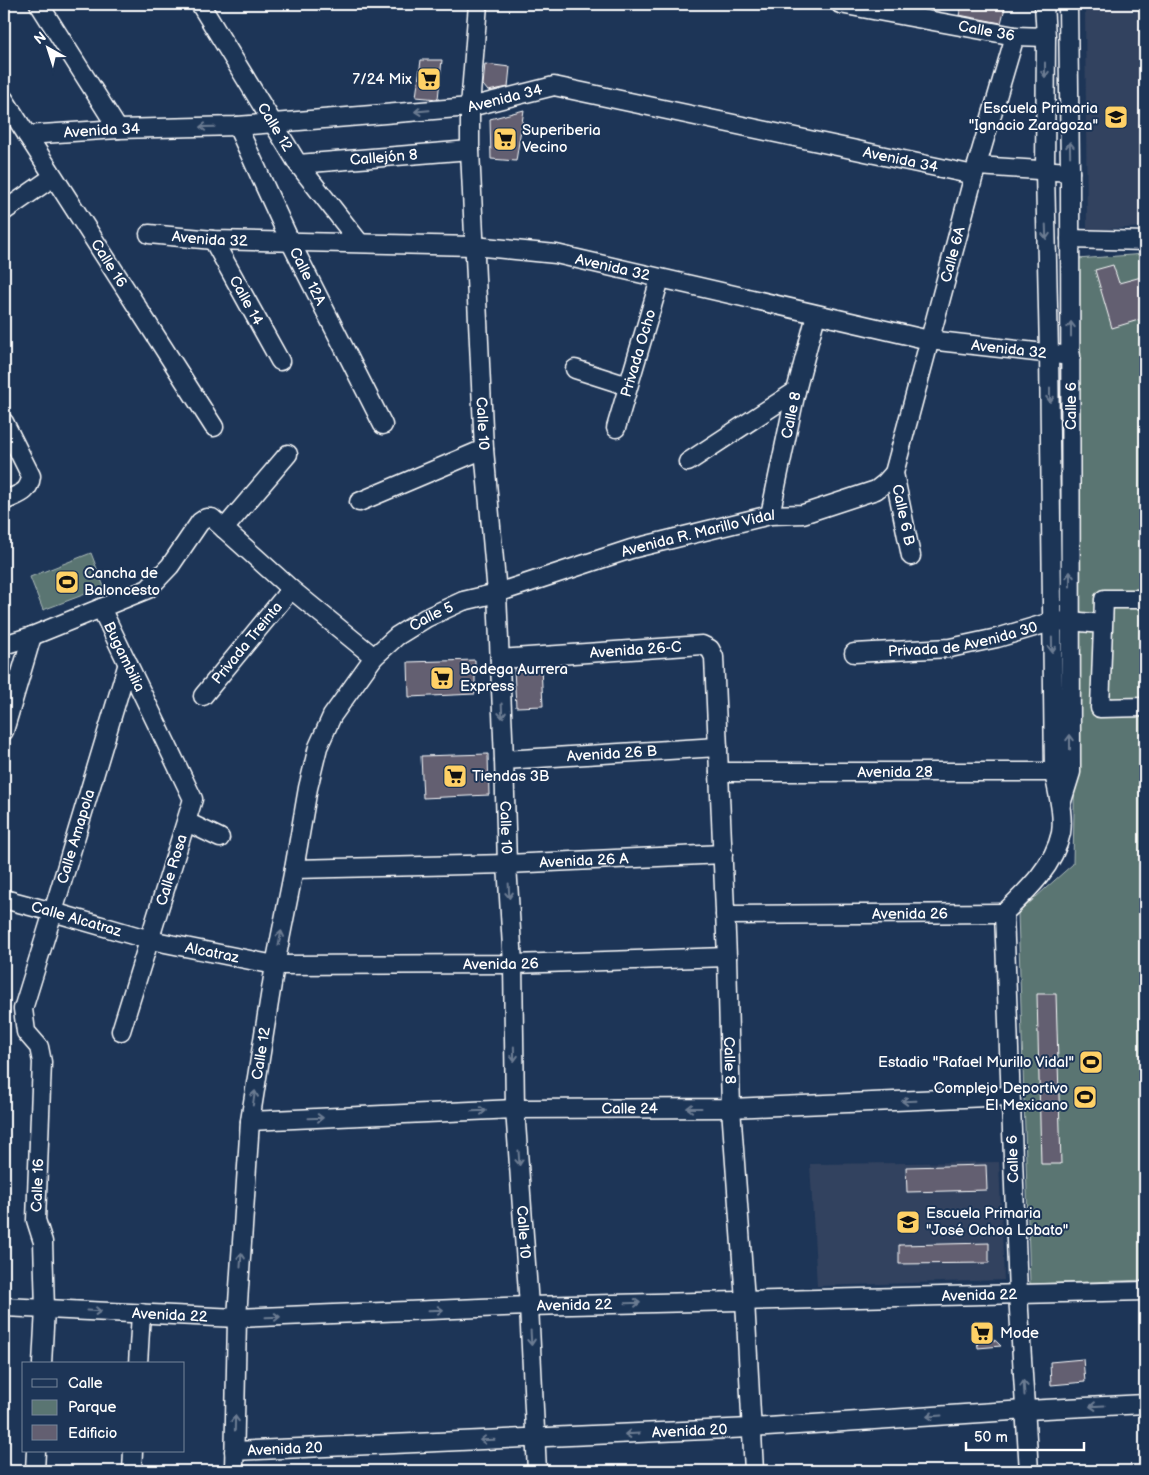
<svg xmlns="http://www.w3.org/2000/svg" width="1149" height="1475" font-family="'Balsamiq Sans',sans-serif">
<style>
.built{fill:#32425f}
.green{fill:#5a7572;stroke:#acbab8}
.building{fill:#635f71;stroke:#fff}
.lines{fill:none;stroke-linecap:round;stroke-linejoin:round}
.minor-casing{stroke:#fff;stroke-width:21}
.minor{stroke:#1d3557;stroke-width:18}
.oneway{stroke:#6c7c92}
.labels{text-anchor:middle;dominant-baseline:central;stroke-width:4;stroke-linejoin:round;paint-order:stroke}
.street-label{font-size:15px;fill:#fff;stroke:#1d3557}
.poi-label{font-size:15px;fill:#fff;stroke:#1d3557;text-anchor:start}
</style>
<rect width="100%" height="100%" fill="#1d3557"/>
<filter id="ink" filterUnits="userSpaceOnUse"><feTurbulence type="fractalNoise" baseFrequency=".02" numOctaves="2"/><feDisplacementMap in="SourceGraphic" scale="10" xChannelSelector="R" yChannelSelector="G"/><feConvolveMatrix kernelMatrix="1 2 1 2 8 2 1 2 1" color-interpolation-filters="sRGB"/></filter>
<g filter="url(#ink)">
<path class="built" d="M1085 5 1145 7V227L1087 230Z
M999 1162 1004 1280 817 1286 810 1164Z"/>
<path class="green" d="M1145 254V1280L1030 1284 1018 913 1033 900V897H1036L1073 864 1078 589 1077 259Z
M91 553 104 587 43 610 30 577Z"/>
<path class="building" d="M962 4H1006L1001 23 959 15Z
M421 60H442L438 99 416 97Z
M485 64 510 67 508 87 488 91 483 85Z
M524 110 516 161 491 159 490 119Z
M1113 265 1119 283 1145 276V318L1112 328 1095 270Z
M475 660V694L409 697 408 662Z
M541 667 543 706 516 707 514 669Z
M488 754 489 795 423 798 421 756Z
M1037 994H1056L1061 1164H1041Z
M986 1165 987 1190 907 1192 906 1167Z
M989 1243V1263L899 1264V1245Z
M975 1321 1001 1346 978 1348Z
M1083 1359 1085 1382 1051 1385 1050 1362Z"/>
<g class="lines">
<g class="minor-casing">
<g id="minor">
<path d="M39 4 118 129"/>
<path id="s1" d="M200 4 298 164 359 242"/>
<path id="s2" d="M478 4 470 107V150L484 449 497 593 504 760 507 864 513 964 515 1109 529 1306 537 1471"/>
<path id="s3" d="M840 4 1015 36 1046 37"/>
<path id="s4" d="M4 99 214 427"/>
<path id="s5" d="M237 126 290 241 383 425"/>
<path id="s6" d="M27 135 118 129 237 126 470 107 554 86 974 175"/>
<path id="s7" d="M298 164 470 150"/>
<path d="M977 166 1070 172"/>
<path d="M4 211 53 177"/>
<path id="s8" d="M149 234 213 240 474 246 556 254 929 340 1071 356"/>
<path d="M1070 239 1145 241"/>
<path id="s9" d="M213 240 280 361"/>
<path d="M575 369 628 386"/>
<path d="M4 422 31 476C29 494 18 494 4 501"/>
<path id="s10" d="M616 428 660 279"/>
<path d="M688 462 796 391"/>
<path d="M359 502 484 449"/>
<path id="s11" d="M770 515 796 391 816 315"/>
<path d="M224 529 288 454"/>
<path id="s12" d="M911 556 894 473 974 175 1015 36"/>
<path d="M1145 599H1104L1100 708 1145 707"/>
<path id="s13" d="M101 608 193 799 121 1031"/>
<path d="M4 645 32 636 148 589 170 566 200 522 206 518H212L291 589 374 657"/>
<path id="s14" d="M854 653 950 648 997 638 1051 622 1070 621 1102 624"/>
<path id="s15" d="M500 659 702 645 710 649 714 657 727 957 731 1108 745 1300 754 1471"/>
<path id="s16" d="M203 696 291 589"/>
<path d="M4 731 32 636"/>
<path id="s17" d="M504 760 718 747"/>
<path id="s18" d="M719 772H1065"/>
<path d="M1061 804 1071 772 1070 172 1068 4"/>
<path d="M187 822 220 838"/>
<path id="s19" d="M294 869 507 864 723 854"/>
<path id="s20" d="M4 899 53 912 150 940 275 965 513 964 727 957"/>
<path id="s21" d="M725 915 1004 913"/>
<path id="s22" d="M250 1121 515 1109 731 1108 1010 1096"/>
<path id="s23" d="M4 1307 237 1318 529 1306 1145 1291"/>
<path id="s24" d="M42 1364 45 1309 43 1242 36 1220 42 1062 39 1047 26 1032 23 1009 53 912 128 663"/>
<path d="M138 1364 141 1313"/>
<path id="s25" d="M234 1451 751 1428 1026 1410 1145 1404"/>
<path d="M35 1471 36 1451"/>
<path d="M132 1471 133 1451"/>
<path id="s26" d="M234 1471 237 1318 250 1121 275 965 294 869 308 788 318 747 332 716 374 657 397 636 426 618 463 601 497 593 631 549 770 515 803 514 876 490 885 483 894 473"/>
<path d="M1029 1471 1018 1294 1004 913C1027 891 1054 866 1061 833 1064 813 1057 791 1054 772L1049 353 1045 171 1046 37 1044 4"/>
</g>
</g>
<use href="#minor" class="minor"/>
</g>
<defs><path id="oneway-shaft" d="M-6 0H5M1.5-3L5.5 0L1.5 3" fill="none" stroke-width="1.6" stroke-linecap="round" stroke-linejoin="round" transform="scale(1.25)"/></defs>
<g class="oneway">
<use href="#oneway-shaft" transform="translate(1045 70) rotate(90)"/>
<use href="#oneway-shaft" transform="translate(422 111) rotate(175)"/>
<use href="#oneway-shaft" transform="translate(207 127) rotate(179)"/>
<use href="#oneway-shaft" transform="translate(1070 149) rotate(-91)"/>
<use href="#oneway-shaft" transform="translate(1046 232) rotate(88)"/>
<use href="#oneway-shaft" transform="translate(1071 329) rotate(-90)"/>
<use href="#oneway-shaft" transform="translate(1050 395) rotate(90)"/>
<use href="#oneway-shaft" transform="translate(1070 579) rotate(-90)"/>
<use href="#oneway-shaft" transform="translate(1052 645) rotate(89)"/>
<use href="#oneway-shaft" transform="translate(502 711) rotate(87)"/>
<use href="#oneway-shaft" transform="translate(1070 742) rotate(-90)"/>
<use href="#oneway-shaft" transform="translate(509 891) rotate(87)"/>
<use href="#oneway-shaft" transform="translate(280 938) rotate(-79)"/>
<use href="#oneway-shaft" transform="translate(514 1054) rotate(89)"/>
<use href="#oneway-shaft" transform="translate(254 1098) rotate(-81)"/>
<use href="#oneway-shaft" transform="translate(909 1101) rotate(178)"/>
<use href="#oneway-shaft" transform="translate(694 1108) rotate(180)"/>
<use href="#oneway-shaft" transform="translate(479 1111) rotate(-2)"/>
<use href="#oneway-shaft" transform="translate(316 1118) rotate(-2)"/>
<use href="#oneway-shaft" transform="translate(519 1158) rotate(86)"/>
<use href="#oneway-shaft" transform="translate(241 1260) rotate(-86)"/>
<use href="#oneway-shaft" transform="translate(633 1303) rotate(-2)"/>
<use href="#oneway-shaft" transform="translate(436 1310) rotate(-2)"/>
<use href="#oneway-shaft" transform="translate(94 1311) rotate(3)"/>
<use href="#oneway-shaft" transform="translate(273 1317) rotate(-2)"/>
<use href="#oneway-shaft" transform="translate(531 1338) rotate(87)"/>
<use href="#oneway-shaft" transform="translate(1024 1388) rotate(-94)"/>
<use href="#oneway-shaft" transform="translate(1097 1406) rotate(177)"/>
<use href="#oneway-shaft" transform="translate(934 1416) rotate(176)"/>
<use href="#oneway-shaft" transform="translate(235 1423) rotate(-89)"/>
<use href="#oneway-shaft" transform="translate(632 1434) rotate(177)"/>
<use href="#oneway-shaft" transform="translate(487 1440) rotate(178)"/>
</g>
</g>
<defs>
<g id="supermarket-square" transform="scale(1.25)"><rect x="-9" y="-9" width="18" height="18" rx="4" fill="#ffd166" stroke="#1d3557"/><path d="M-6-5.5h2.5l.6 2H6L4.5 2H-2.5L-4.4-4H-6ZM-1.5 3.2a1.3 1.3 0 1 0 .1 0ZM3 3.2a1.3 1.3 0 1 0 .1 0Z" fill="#111"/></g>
<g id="school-square" transform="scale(1.25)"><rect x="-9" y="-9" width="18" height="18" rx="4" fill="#ffd166" stroke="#1d3557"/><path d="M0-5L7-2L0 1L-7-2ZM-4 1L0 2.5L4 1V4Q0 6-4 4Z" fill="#111"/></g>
<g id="stadium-square" transform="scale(1.25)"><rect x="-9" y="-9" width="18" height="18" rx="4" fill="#ffd166" stroke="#1d3557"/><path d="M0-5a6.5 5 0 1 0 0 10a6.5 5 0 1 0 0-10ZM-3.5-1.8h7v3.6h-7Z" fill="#111"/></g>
</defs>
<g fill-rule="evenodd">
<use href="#supermarket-square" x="429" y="79"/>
<use href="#school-square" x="1116" y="117"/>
<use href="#supermarket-square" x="505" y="139"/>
<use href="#stadium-square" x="67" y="582"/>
<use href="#supermarket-square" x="442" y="678"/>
<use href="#supermarket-square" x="455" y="776"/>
<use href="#stadium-square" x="1091" y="1062"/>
<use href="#stadium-square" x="1085" y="1097"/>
<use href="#school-square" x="908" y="1222"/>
<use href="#supermarket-square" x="982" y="1333"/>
</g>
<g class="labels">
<g class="street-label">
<text stroke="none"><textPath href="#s3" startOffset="149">Calle 36</textPath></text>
<text stroke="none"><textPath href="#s6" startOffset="480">Avenida 34</textPath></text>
<text stroke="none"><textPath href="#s1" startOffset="144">Calle 12</textPath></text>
<text stroke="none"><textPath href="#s6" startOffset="75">Avenida 34</textPath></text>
<text stroke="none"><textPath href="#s7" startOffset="86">Callejón 8</textPath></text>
<text stroke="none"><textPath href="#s6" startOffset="885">Avenida 34</textPath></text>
<text stroke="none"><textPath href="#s8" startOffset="61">Avenida 32</textPath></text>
<text stroke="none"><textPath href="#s12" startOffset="311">Calle 6A</textPath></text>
<text stroke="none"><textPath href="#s4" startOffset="195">Calle 16</textPath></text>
<text stroke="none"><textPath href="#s8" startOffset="466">Avenida 32</textPath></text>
<text stroke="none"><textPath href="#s5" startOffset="166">Calle 12A</textPath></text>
<text stroke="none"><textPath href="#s9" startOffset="69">Calle 14</textPath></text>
<text stroke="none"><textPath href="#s8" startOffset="871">Avenida 32</textPath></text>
<text stroke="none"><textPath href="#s10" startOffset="78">Privada Ocho</textPath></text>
<text transform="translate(1071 406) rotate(-90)">Calle 6</text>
<text stroke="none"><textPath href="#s11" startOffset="102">Calle 8</textPath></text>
<text stroke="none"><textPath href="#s2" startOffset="420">Calle 10</textPath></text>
<text transform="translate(903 515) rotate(78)">Calle 6 B</text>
<text stroke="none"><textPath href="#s26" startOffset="1188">Avenida R. Marillo Vidal</textPath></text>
<text stroke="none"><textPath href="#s26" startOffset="908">Calle 5</textPath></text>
<text stroke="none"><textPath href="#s14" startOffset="110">Privada de Avenida 30</textPath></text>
<text stroke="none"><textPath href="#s16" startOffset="69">Privada Treinta</textPath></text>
<text stroke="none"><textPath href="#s15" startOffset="136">Avenida 26-C</textPath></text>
<text stroke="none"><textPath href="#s13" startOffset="54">Bugambilia</textPath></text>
<text stroke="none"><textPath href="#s17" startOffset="108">Avenida 26 B</textPath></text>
<text stroke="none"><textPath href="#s18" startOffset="176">Avenida 28</textPath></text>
<text stroke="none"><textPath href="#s2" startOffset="825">Calle 10</textPath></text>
<text stroke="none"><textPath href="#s24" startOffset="542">Calle Amapola</textPath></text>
<text stroke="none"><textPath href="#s19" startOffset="290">Avenida 26 A</textPath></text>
<text transform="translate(172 870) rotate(-73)">Calle Rosa</text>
<text stroke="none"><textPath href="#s21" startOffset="185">Avenida 26</textPath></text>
<text stroke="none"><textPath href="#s20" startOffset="75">Calle Alcatraz</textPath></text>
<text stroke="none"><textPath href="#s20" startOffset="215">Alcatraz</textPath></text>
<text stroke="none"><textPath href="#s20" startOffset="505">Avenida 26</textPath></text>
<text stroke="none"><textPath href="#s26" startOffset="419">Calle 12</textPath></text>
<text stroke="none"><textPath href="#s15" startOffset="624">Calle 8</textPath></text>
<text stroke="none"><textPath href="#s22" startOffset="380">Calle 24</textPath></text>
<text transform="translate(1013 1159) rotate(-92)">Calle 6</text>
<text stroke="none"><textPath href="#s24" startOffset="180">Calle 16</textPath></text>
<text stroke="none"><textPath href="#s2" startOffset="1230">Calle 10</textPath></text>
<text stroke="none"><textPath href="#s23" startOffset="976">Avenida 22</textPath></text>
<text stroke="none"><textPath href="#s23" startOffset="571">Avenida 22</textPath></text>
<text stroke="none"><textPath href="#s23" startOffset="166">Avenida 22</textPath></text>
<text stroke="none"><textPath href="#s25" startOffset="456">Avenida 20</textPath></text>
<text stroke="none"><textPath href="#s25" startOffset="51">Avenida 20</textPath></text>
</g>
<g class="poi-label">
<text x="412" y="79" text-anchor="end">7/24 Mix</text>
<text x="1098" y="108" text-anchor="end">Escuela Primaria<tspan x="1098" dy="17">"Ignacio Zaragoza"</tspan></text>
<text x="522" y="130">Superiberia<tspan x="522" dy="17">Vecino</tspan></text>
<text x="84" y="573">Cancha de<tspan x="84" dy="17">Baloncesto</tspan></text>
<text x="460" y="669">Bodega Aurrera<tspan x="460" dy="17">Express</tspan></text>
<text x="472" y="776">Tiendas 3B</text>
<text x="1074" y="1062" text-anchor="end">Estadio "Rafael Murillo Vidal"</text>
<text x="1068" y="1088" text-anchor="end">Complejo Deportivo<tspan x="1068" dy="17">El Mexicano</tspan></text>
<text x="926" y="1213">Escuela Primaria<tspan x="926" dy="17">"José Ochoa Lobato"</tspan></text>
<text x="1000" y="1333">Mode</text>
</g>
</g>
<rect width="1149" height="1475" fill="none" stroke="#1d3557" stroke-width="20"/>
<rect x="10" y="10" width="1129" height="1455" fill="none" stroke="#fff" stroke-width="2" filter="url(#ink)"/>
<rect x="22" y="1362" width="162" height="90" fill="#1d3557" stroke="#77869a"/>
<rect x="32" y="1379" width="25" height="8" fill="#1d3557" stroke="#77869a"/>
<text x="68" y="1388" font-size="15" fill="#ffffff">Calle</text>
<rect x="32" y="1400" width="25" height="15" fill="#5a7572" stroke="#77869a"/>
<text x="68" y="1412" font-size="15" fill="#ffffff">Parque</text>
<rect x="32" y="1425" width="25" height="15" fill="#635f71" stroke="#77869a"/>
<text x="68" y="1438" font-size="15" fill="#ffffff">Edificio</text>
<g transform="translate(48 48) rotate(321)" stroke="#1d3557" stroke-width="4" paint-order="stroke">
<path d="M0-4L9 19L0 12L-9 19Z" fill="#ffffff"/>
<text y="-8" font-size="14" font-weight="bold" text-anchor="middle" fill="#ffffff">N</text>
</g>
<path d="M966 1442v8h118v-8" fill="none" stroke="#ffffff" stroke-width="2.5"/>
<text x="974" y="1442" font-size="15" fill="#ffffff" stroke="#1d3557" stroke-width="4" paint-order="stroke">50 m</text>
</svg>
